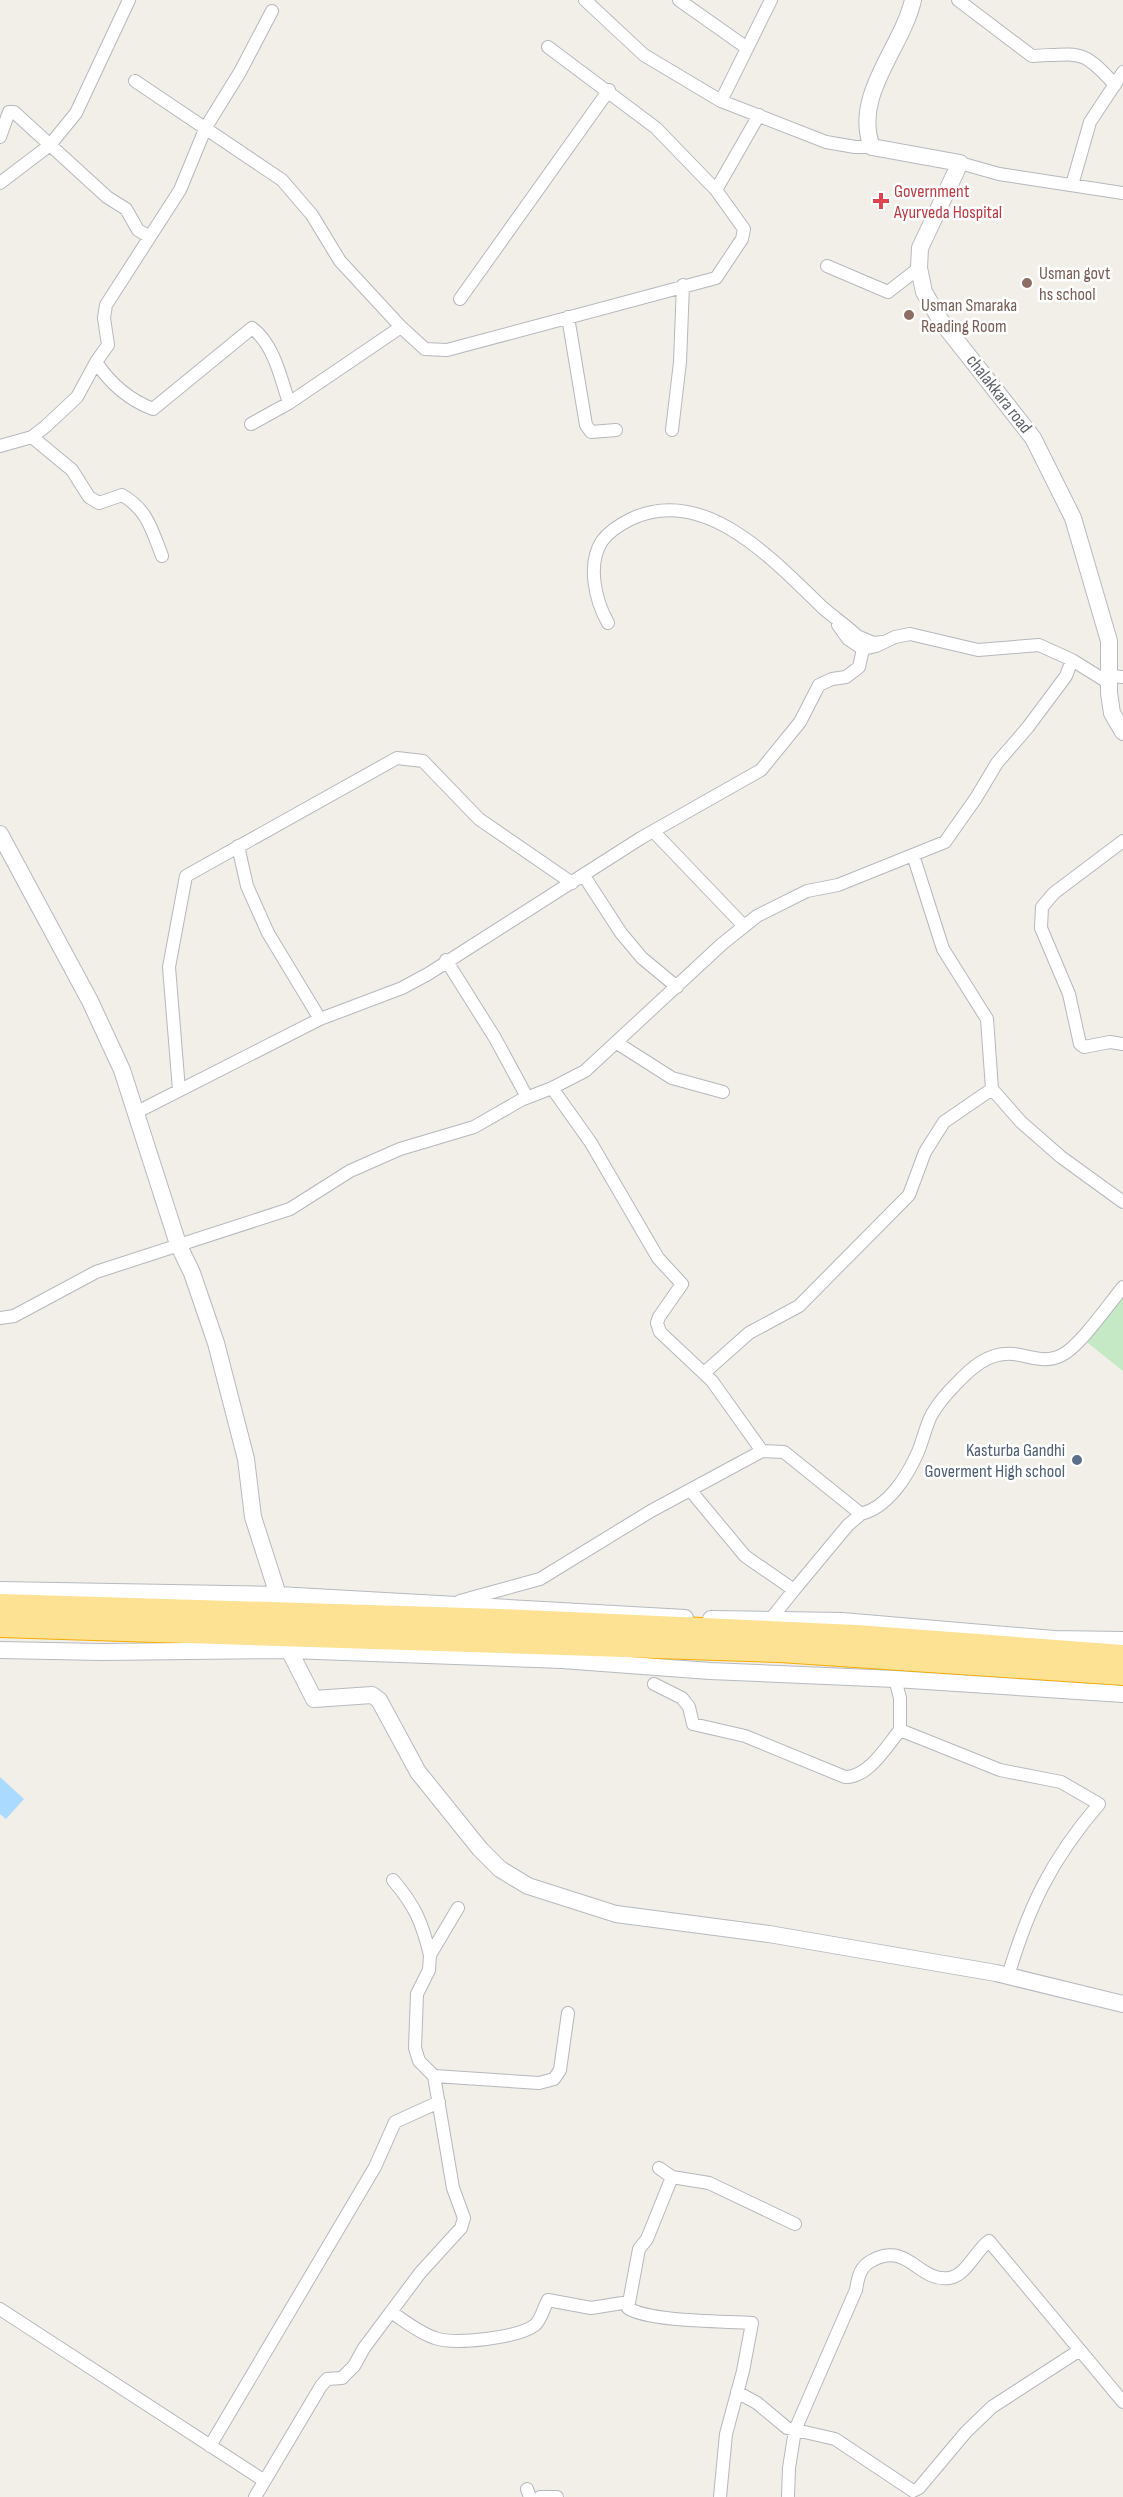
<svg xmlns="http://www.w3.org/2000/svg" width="1123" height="2497" font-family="'Sofia Sans Condensed',sans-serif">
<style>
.green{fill:#c5e8c5}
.water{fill:#aadaff}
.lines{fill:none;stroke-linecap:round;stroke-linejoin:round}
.street-casing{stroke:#b5b8bc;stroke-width:14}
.secondary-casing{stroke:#b6babf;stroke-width:18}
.highway-casing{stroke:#f9ab00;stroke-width:24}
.street{stroke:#fff;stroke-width:12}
.secondary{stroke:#fff;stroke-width:16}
.highway{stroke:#fde293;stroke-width:22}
.health-dot{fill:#e0444e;stroke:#fff;stroke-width:2}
.education-dot{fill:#8d6e63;stroke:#fff;stroke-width:2}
.service-dot{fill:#5c6f8a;stroke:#fff;stroke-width:2}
.labels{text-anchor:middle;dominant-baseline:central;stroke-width:5;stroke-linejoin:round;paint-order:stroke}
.health-label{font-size:18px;fill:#be3a42;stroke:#fff;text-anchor:start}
.education-label{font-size:18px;fill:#785e54;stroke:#fff;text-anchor:start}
.street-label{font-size:18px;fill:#5f6368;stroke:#fff}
.service-label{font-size:18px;fill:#4e5e75;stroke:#fff;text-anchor:end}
</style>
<rect width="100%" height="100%" fill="#f1efe8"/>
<path class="green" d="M1123 1291V1371L1083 1339Z"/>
<path class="water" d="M0 1777 24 1799 6 1819 0 1814Z"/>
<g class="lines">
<g class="street-casing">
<path id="street" d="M585 0 644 55 721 101 826 142 855 147H872
M679 0 747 48
M958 0 1032 56C1080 54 1082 48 1115 85
M135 81 282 180 312 215 340 261 401 327 425 349 447 350 716 278 742 239 744 229 716 190 656 128 548 47
M721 101 771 0
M0 137 9 112H14L107 197 126 209 138 230 148 236
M960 163 999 174 1123 193
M0 183 50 145 76 113 129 0
M1072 185 1090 122 1123 72
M716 190 759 115
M827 266 888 292 919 268
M460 299 609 90
M568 317 586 425 591 432 616 430
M96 362 108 345 104 318 106 305 180 190 206 127 240 72 272 11
M251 424 289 403 401 327
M672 430 680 362 683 285
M32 437 72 470 89 497 99 503 122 495C147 509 152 530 162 556
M0 446 32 437 46 426 77 397 96 362C110 383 129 400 153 409L252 328C274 344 281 379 289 403
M608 623C595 600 587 564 602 541 609 531 621 524 631 519 705 484 774 561 822 607 833 617 846 625 857 636L873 643 882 642
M838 625 848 639 863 649 876 646 895 637 910 634 978 650 1039 645 1072 660 1109 683
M1110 676 1123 677
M653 831 744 926
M1123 841 1054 893 1042 907 1041 928 1069 994 1080 1044 1084 1047 1110 1042 1123 1044
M238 846 247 886 268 933 320 1019
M913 855 943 949 987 1019 992 1089 1021 1122 1061 1157 1123 1202
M584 876 621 933 642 958 677 987
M446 960 495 1038 527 1097
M617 1043 672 1078 723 1092
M552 1088 591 1143 658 1258 682 1284 659 1317 657 1323 660 1332 712 1381 762 1451
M179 1090 169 967 186 876 397 758 423 761 479 819 572 883
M135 1113 320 1019 402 988 428 974 641 838 761 770 800 722 819 685 832 679 846 677 859 667 863 649
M0 1318 14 1316 96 1272 290 1209 350 1171 400 1149 474 1127 521 1100 552 1088 585 1071 722 944 757 916 807 891 838 885 945 842 976 798 997 763 1028 727 1066 676 1072 660
M704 1373 749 1333 799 1306 909 1195 925 1152 944 1122 992 1089
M690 1490 745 1556 794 1590 848 1525 861 1514
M460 1601 540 1579 651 1511 762 1451 784 1452 861 1514C888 1507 907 1477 918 1452 923 1440 926 1425 932 1414 938 1404 947 1393 955 1385 971 1368 988 1352 1013 1354 1031 1356 1045 1364 1062 1355 1080 1346 1109 1304 1123 1287
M770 1620 794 1590
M895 1679 900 1698V1730L1000 1770 1061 1782 1099 1804C1051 1860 1029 1906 1008 1976
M654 1684 682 1698 689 1707 693 1724 745 1736 845 1777C868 1778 887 1746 900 1730
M393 1880C415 1906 422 1922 430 1955
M434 2076 539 2083 554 2079 560 2070 568 2013
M659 2168 672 2177
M0 2309 263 2480
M391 2312C405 2321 419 2333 435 2338 455 2345 518 2338 535 2325 541 2320 544 2307 548 2300L591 2308 629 2302
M737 2392 757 2403 787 2428 835 2439 913 2491 919 2488 966 2432 992 2407 1080 2350
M210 2446 375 2167 395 2122 439 2102
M527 2489 530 2497
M255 2497 321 2386 327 2379 342 2378 354 2366 364 2348 420 2273 461 2228 464 2218 453 2188 434 2076 419 2061 415 2048 417 1994 429 1970 430 1955 458 1908
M540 2497H557
M720 2497 726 2434 743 2371 752 2323C724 2321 650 2322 628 2308L639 2249 647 2239 672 2177 709 2183 795 2224
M788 2497 789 2468 795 2430 856 2290C858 2277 860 2266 873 2260 909 2242 918 2282 949 2278 966 2276 976 2250 989 2241L1123 2402"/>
</g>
<g class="secondary-casing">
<path id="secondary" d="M913 0C902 48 852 96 872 147L960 163 920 248 919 268 924 292 941 321 1033 438 1073 518 1109 641V693L1112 713 1123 732
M0 834 90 1001 122 1070 178 1244 192 1273 216 1343 246 1459 253 1517 278 1595
M0 1590 278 1595 685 1618
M711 1619 842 1621 1054 1639 1123 1640
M0 1650 102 1652 289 1650 562 1660 710 1671 895 1679 1123 1694
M289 1650 314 1699 372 1695 379 1700 418 1772 480 1849 500 1869 528 1886 616 1914 769 1934 996 1973 1123 2004"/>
</g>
<g class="highway-casing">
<path id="highway" d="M0 1605 500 1620 856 1636 1123 1656
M0 1626 780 1651 1123 1674"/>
</g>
<use href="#street" class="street"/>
<use href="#secondary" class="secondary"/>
<use href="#highway" class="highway"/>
</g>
<path class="health-dot" d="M878 192h6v6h6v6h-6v6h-6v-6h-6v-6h6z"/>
<g class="education-dot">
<circle cx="1027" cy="283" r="6"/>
<circle cx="909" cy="315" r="6"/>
</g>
<circle class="service-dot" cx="1077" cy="1460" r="6"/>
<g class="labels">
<g class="health-label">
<text x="894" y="191">Government<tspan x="894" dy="21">Ayurveda Hospital</tspan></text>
</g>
<g class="education-label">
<text x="1039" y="273">Usman govt<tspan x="1039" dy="21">hs school</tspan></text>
<text x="921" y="305">Usman Smaraka<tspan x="921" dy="21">Reading Room</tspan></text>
</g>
<g class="street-label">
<text transform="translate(999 394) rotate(52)">chalakkara road</text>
</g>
<g class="service-label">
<text x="1065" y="1450">Kasturba Gandhi<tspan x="1065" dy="21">Goverment High school</tspan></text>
</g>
</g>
</svg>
